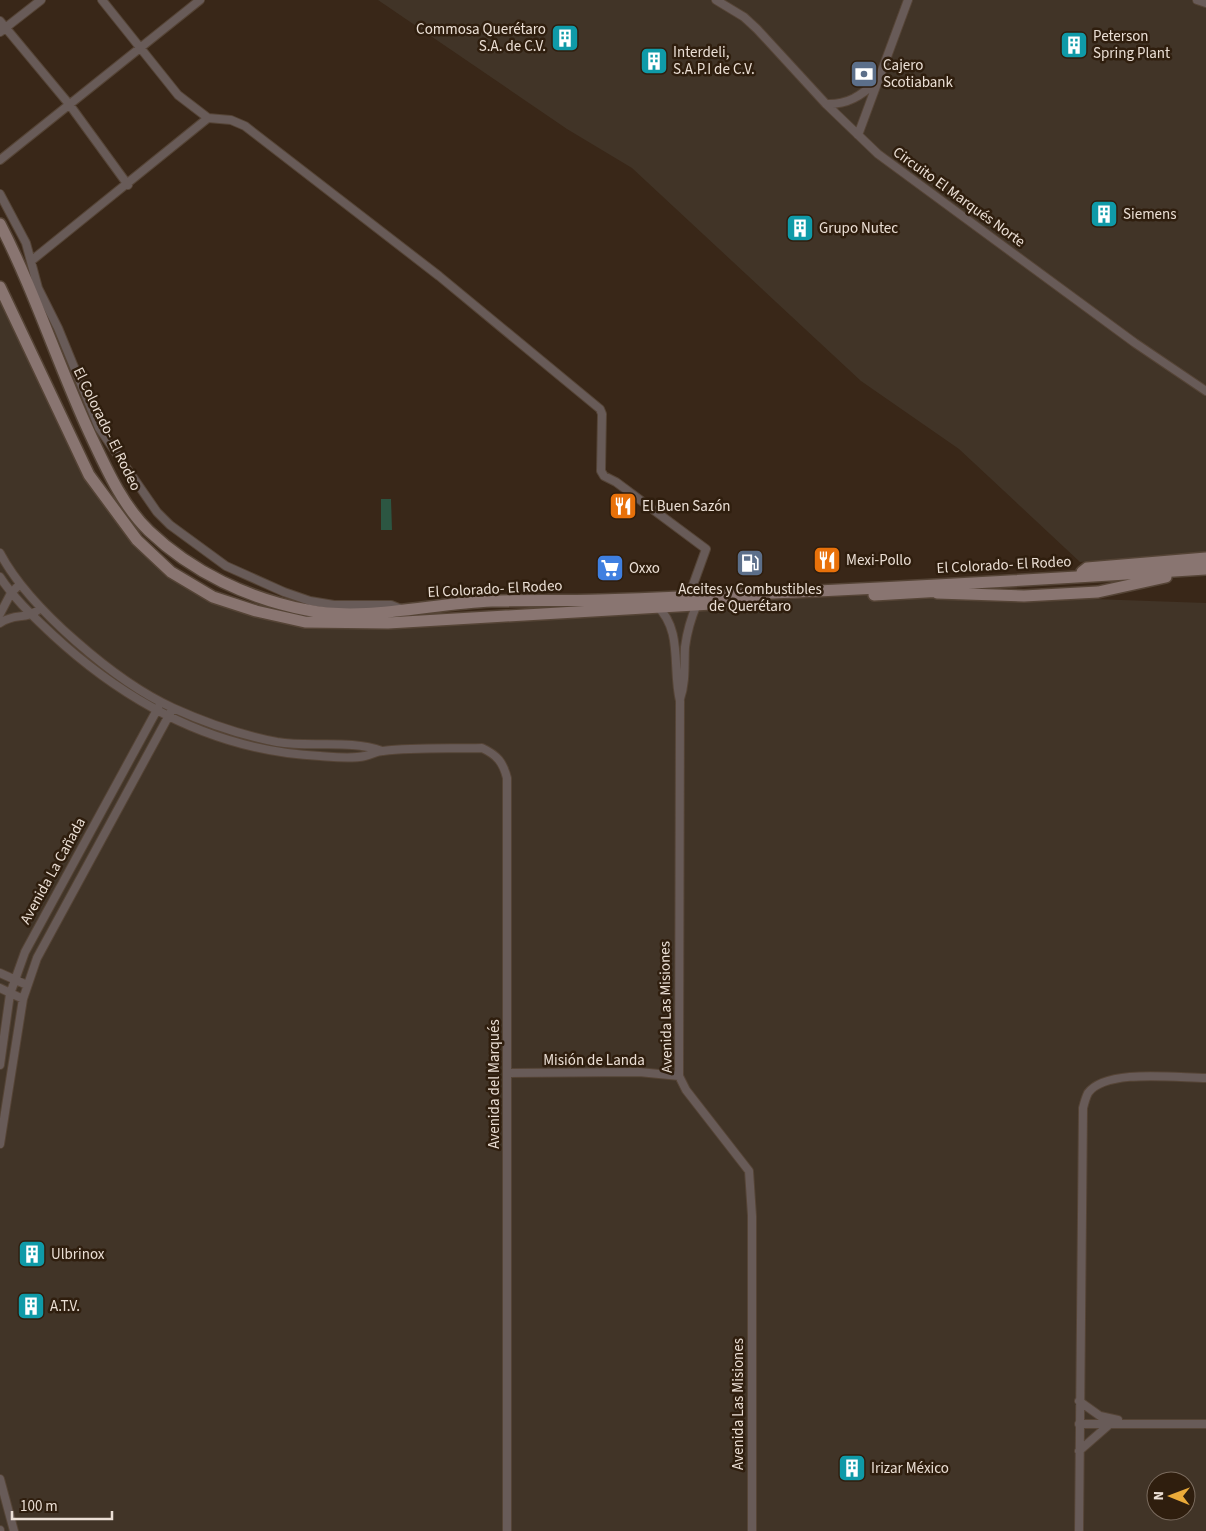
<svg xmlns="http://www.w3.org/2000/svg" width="1206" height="1531" font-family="'Source Sans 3',sans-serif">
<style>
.industrial{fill:#413427;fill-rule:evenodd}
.green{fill:#2c5642}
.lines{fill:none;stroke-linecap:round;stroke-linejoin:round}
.street-casing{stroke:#554436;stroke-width:10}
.secondary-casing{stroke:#554436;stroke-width:14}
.street{stroke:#685b58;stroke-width:8}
.secondary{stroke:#897571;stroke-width:11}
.labels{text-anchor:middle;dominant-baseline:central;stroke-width:5;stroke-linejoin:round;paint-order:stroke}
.poi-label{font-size:15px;fill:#ebdfd5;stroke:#2f1e0e;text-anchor:start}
.street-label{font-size:15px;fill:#ebdfd5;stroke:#2f1e0e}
</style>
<rect width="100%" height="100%" fill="#392718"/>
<path class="industrial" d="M378 0H1206V555L1080 562 959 449 861 381 632 168 567 129Z
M0 283 110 505 137 540 213 597 305 622 922 593 1206 603V1531H0ZM1156 1481H1186V1511H1156Z"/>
<path class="green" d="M381 499H391L392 530H381Z"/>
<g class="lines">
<g class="street-casing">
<path id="street" d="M102 0 178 95 208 118 231 120 245 126 439 276 600 409 602 414 601 471 604 476 616 482 706 549 689 596
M716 0 744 17 757 29 826 104 878 154 1135 343 1206 391
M1197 0 1206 3
M0 21 69 104 128 185
M0 32 41 0
M826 104C847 105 861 96 877 81
M858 135 908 0
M0 160 200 0
M0 194 26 243 38 288 58 328 99 428 157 512 170 525 226 566 284 592 310 601 334 605H391L401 609
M31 261 208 118
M0 553C29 608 116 682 173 708 206 723 241 735 277 742 312 748 349 739 382 751
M0 577C15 600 34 617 53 635 128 704 217 751 320 756 334 757 351 759 365 756 371 755 377 751 383 751 415 747 450 749 482 748 497 755 503 762 507 778V1531
M657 606C683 630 672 669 680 701L679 1076 686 1090 749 1171 752 1216V1531
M0 614 11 593 20 584
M0 623C16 612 25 621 41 608
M680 699C686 681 684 665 685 647 687 632 691 618 697 604
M0 973 27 985
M0 988 23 999
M0 1065 10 994 25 952 158 708
M508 1073 639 1072 679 1076
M0 1144 23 999 37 958 173 708
M1079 1401 1100 1416 1118 1420
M1079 1424H1206
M1079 1451 1111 1423
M0 1479 14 1531
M0 1530V1531
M1079 1531 1083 1108C1084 1104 1086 1097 1088 1093 1106 1068 1178 1078 1206 1078"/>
</g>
<g class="secondary-casing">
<path id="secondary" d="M0 224C35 292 58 365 90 434 106 468 122 505 149 531 192 572 249 599 307 610 365 622 433 603 492 601 528 600 563 601 599 600 802 593 1004 582 1206 569
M0 287 89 475 137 540 171 572 213 597 256 611 305 622 388 623 763 601
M1082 572 1087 568 1206 558
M937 593 1024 596 1098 592 1166 577
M874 595 943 591"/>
</g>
<use href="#street" class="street"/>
<use href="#secondary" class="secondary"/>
</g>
<defs>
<g id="building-square" transform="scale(1.4375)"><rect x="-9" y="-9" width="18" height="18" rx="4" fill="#0f9aa8" stroke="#2f1e0e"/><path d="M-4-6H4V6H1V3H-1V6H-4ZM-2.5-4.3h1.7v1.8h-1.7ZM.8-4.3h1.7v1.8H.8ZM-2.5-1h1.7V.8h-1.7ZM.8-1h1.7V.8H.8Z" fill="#fff"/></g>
<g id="bank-square" transform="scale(1.4375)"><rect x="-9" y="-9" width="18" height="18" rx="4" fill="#5c6f8a" stroke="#2f1e0e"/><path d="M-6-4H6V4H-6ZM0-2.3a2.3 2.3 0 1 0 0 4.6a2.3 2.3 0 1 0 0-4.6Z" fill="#fff"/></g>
<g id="restaurant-square" transform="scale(1.4375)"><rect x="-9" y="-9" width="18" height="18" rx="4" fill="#e8710a" stroke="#2f1e0e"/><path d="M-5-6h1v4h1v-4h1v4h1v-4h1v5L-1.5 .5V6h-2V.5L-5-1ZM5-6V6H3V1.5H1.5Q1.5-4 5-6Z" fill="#fff"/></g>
<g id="fuel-square" transform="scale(1.4375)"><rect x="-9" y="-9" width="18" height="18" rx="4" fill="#5c6f8a" stroke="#2f1e0e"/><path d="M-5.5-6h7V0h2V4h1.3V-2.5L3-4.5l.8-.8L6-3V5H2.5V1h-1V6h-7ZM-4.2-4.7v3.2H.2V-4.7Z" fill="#fff"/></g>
<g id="supermarket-square" transform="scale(1.4375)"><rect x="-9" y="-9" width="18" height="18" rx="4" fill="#3f7fe0" stroke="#2f1e0e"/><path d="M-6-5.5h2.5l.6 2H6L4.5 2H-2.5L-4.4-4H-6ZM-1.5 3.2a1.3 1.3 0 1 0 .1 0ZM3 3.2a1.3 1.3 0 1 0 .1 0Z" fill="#fff"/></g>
</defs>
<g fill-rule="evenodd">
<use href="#building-square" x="565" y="38"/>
<use href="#building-square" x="1074" y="45"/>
<use href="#building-square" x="654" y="61"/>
<use href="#bank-square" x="864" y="74"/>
<use href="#building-square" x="1104" y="214"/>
<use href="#building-square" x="800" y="228"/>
<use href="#restaurant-square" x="623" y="506"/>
<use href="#restaurant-square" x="827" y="560"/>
<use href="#fuel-square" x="750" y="563"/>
<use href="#supermarket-square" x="610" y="568"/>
<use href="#building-square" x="32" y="1254"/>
<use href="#building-square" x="31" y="1306"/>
<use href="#building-square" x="852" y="1468"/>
</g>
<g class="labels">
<g class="poi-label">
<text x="546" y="29" text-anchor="end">Commosa Querétaro<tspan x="546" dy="17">S.A. de C.V.</tspan></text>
<text x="1093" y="36">Peterson<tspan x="1093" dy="17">Spring Plant</tspan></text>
<text x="673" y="52">Interdeli,<tspan x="673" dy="17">S.A.P.I de C.V.</tspan></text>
<text x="883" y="65">Cajero<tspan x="883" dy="17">Scotiabank</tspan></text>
<text x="1123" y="214">Siemens</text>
<text x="819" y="228">Grupo Nutec</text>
<text x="642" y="506">El Buen Sazón</text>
<text x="846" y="560">Mexi-Pollo</text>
<text x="629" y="568">Oxxo</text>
<text x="750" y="589" text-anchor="middle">Aceites y Combustibles<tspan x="750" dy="17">de Querétaro</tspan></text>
<text x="51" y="1254">Ulbrinox</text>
<text x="50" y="1306">A.T.V.</text>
<text x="871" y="1468">Irizar México</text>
</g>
<g class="street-label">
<text transform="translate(959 197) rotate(36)">Circuito El Marqués Norte</text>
<text transform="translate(107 429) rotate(64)">El Colorado- El Rodeo</text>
<text transform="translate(1004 565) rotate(-3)">El Colorado- El Rodeo</text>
<text transform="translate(495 589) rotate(-3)">El Colorado- El Rodeo</text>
<text transform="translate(53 871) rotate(-61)">Avenida La Cañada</text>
<text transform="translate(666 1007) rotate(-91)">Avenida Las Misiones</text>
<text x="594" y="1060">Misión de Landa</text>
<text transform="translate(494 1084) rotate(-90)">Avenida del Marqués</text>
<text transform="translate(738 1404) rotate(-90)">Avenida Las Misiones</text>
</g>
</g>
<g transform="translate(1171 1496) rotate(271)"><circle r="24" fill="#2f1e0e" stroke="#7a6b5e"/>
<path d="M0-4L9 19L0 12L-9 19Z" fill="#eaaa39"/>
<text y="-8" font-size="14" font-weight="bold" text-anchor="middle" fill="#ebdfd5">N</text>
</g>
<path d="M12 1511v8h100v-8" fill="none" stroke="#ebdfd5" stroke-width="2.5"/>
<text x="20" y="1511" font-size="15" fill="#ebdfd5" stroke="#2f1e0e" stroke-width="4" paint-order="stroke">100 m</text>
</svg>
